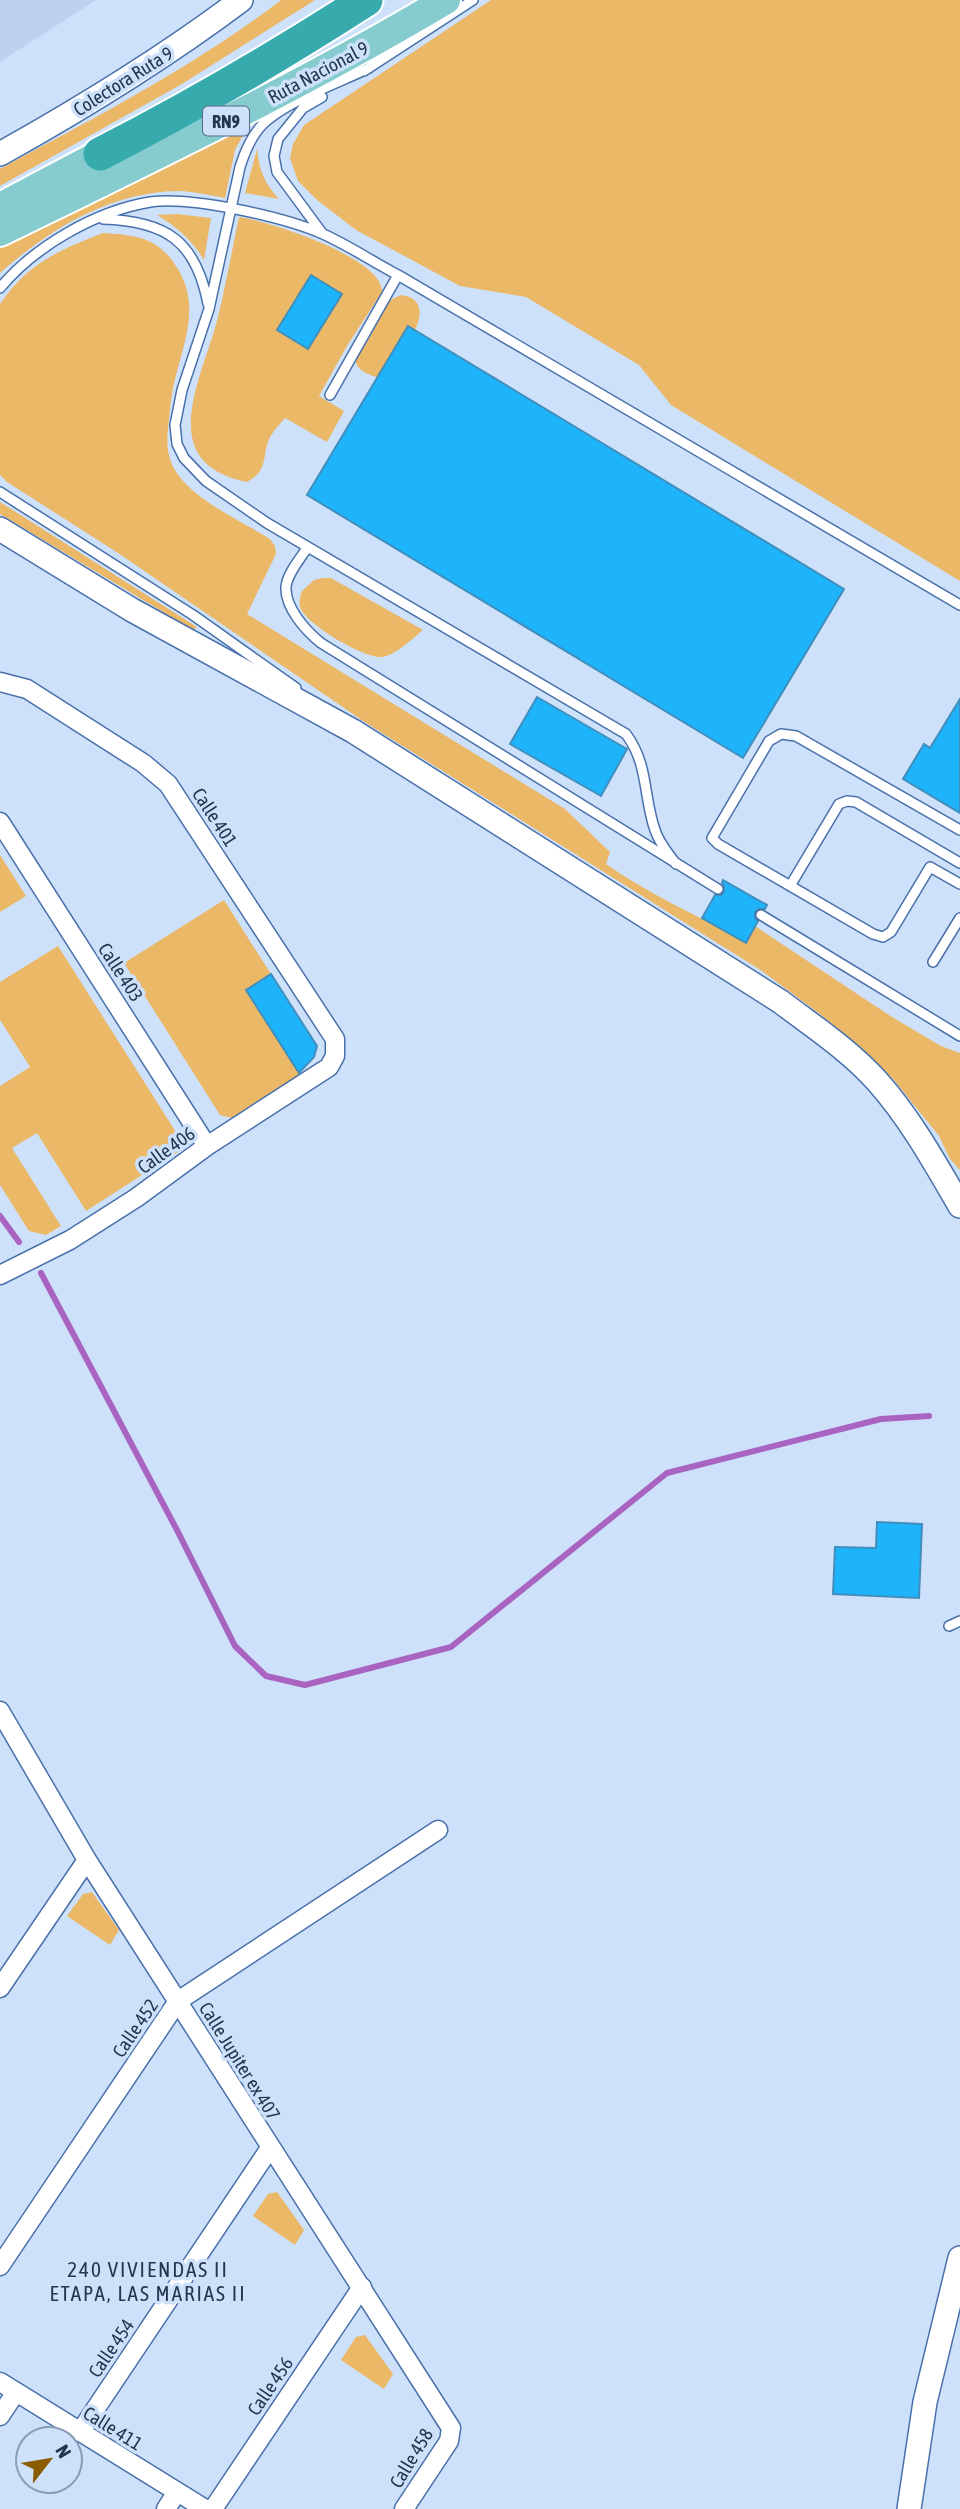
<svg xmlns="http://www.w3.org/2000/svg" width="960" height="2509" font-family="'Asap Condensed',sans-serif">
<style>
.built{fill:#bed1ed}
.green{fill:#ebb868}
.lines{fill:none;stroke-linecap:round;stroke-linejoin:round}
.stream{stroke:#a963c0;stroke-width:6}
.building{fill:#1eb4fc;stroke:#408ebb;stroke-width:2}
.service-casing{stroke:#4871ab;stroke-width:12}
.minor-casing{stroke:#4871ab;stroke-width:21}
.tertiary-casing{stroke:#4871ab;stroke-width:26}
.primary-casing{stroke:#fff;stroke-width:32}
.motorway-casing{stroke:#fff;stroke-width:37}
.service{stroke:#fff;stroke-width:9}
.minor{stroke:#fff;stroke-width:18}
.tertiary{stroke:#fff;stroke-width:23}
.primary{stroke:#86ccce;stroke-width:28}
.motorway{stroke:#36aaad;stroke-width:33}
.labels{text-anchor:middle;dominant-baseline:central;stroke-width:7;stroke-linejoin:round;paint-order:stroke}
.shield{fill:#cee1fb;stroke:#576983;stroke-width:2}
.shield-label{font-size:18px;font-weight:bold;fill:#24364f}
.street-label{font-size:19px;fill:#24364f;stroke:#cee1fb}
.neighbourhood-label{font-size:21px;letter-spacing:2px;fill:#24364f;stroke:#cee1fb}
</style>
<rect width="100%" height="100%" fill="#cee1fb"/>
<path class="built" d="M0 0H96L0 62Z"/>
<path class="green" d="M281 0H315L182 84 0 186V169C96 117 194 67 281 0Z
M491 0H960V581L671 405 639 365 526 297 460 286 356 230 317 200 298 181 290 158 293 144 304 125Z
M249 124 235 150 225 198C209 195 193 191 177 191 108 193 50 229 0 273V248Z
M257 149C259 170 265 184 279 199L245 193Z
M177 214 211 218 204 260C192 240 177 227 157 215Z
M239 217C268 221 384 258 382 292L347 346 319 396 344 411 327 442 285 418C280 424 274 430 270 437 261 456 270 469 247 482 152 463 203 377 218 317 226 284 232 250 239 217Z
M103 233C134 235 158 237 176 266 203 307 182 345 173 388 171 398 170 409 169 420 167 434 166 448 171 462 185 497 239 519 270 539L275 546 276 554 247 614 565 809 610 852 606 864C650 895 699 916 745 942L755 926 892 1017 941 1046 960 1053V1170L950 1159 939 1136 893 1079 821 1015 762 971 366 723 118 553 7 482 0 475V304C27 264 59 250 103 233Z
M401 295C422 297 423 314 415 330L409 327 378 378C367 373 356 371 355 358L387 305 392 299Z
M0 502 197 627 193 630 0 514Z
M323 578H331L423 630C412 639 396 655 382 657 365 659 305 624 300 607 299 602 300 596 302 591L314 580Z
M0 855 26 896 0 912Z
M224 900 271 974 246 990 300 1075 232 1118 220 1115 124 963Z
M58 946 181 1140 178 1152 86 1211 37 1133 12 1148 61 1226 46 1235 29 1231 0 1185V1086L30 1067 0 1020V982Z
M92 1892 119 1930 110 1945 67 1916 83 1894Z
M277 2192 304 2230 295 2245 253 2216 268 2194Z
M365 2335 393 2374 384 2389 341 2360 356 2337Z"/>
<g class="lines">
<path class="stream" d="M0 1216 19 1242
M41 1273 178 1532 235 1646 266 1676 305 1685 451 1647 667 1473 881 1419 929 1416"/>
</g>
<path class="building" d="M311 275 342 294 308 349 277 330Z
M408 326 844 589 743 758 307 495Z
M537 697 627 749 601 796 510 744Z
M960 699V813L903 779 924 744 930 748Z
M723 880 767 905 765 909H758L755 912V918L758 921 746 943 702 918 715 895H721L724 892V886L722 883Z
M271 974 317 1046 314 1057 299 1073 246 990Z
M877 1522 922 1524 919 1598 833 1594 835 1547 876 1548Z"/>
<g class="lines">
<g class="service-casing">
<path id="service" d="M369 68C338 83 287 101 263 124 251 136 245 151 240 167L209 309 182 390 175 425 177 444 184 458 206 481 267 523 626 734C649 765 643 796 655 830 659 843 668 853 676 864
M364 71 473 0
M103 219C166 221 196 241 208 304
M322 233 277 172 274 156 278 139 303 108 322 97
M0 288C35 246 96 211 150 202 191 196 284 217 323 234 348 245 373 262 398 275L960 605
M330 395 398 275
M0 492 193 615 296 688
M307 548C300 559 287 574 286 587 285 608 306 631 321 643L718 889
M960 830 796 736 781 734 769 741 712 838 718 844 873 934 883 937 891 932 930 867 960 884
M790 886 839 804 847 801 856 802 960 863
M761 915 960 1036
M933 962 960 918
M949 1626 960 1621"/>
</g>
<g class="minor-casing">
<path id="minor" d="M0 682 27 689 143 763 168 784 335 1039V1056L329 1067 207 1146 136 1198 70 1240 0 1275
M0 822 207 1146
M0 1711 87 1860 451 2428 449 2441 404 2509
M0 1988 87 1860
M0 2266 178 2001 438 1830
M0 2382 205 2509
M0 2416 16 2392
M80 2432 270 2148
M166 2509 177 2492
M213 2509 362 2287"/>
</g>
<g class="tertiary-casing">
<path id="tertiary" d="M0 154C84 107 164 58 241 0
M0 529 132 610 353 731 781 1002C814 1027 849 1050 877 1081 910 1118 935 1163 960 1206
M909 2509 925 2402 960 2258"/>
</g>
<g class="primary-casing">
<path id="primary" d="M0 207 100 154
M0 232C151 158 302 86 446 0"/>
</g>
<g class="motorway-casing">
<path id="motorway" d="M100 154C192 107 279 56 366 0"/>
</g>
<use href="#service" class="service"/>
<use href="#minor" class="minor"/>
<use href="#tertiary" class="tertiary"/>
<use href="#primary" class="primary"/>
<use href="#motorway" class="motorway"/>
</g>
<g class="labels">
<rect class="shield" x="203" y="106.5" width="46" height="29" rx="5"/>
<g class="shield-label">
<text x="226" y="121">RN9</text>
</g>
<g class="street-label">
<text transform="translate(318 72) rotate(-28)">Ruta Nacional 9</text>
<text transform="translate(123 81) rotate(-32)">Colectora Ruta 9</text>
<text transform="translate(215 817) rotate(57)">Calle 401</text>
<text transform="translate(121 972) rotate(57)">Calle 403</text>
<text transform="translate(166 1150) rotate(-36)">Calle 406</text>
<text transform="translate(135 2028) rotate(-56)">Calle 452</text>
<text transform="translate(240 2061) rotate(58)">Calle Jupiter ex 407</text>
<text transform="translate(111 2348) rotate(-56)">Calle 454</text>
<text transform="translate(270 2386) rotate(-56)">Calle 456</text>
<text transform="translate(113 2428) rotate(32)">Calle 411</text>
<text transform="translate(411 2458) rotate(-59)">Calle 458</text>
</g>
<g class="neighbourhood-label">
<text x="148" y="2269">240 VIVIENDAS II<tspan x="148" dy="24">ETAPA, LAS MARIAS II</tspan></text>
</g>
</g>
<g transform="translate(49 2460) rotate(59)"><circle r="33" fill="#cee1fb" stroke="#8a9db6" stroke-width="2"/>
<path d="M0-5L12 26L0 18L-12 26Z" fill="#8a5e00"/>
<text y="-10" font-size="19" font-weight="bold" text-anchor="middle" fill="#24364f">N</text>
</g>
</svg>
